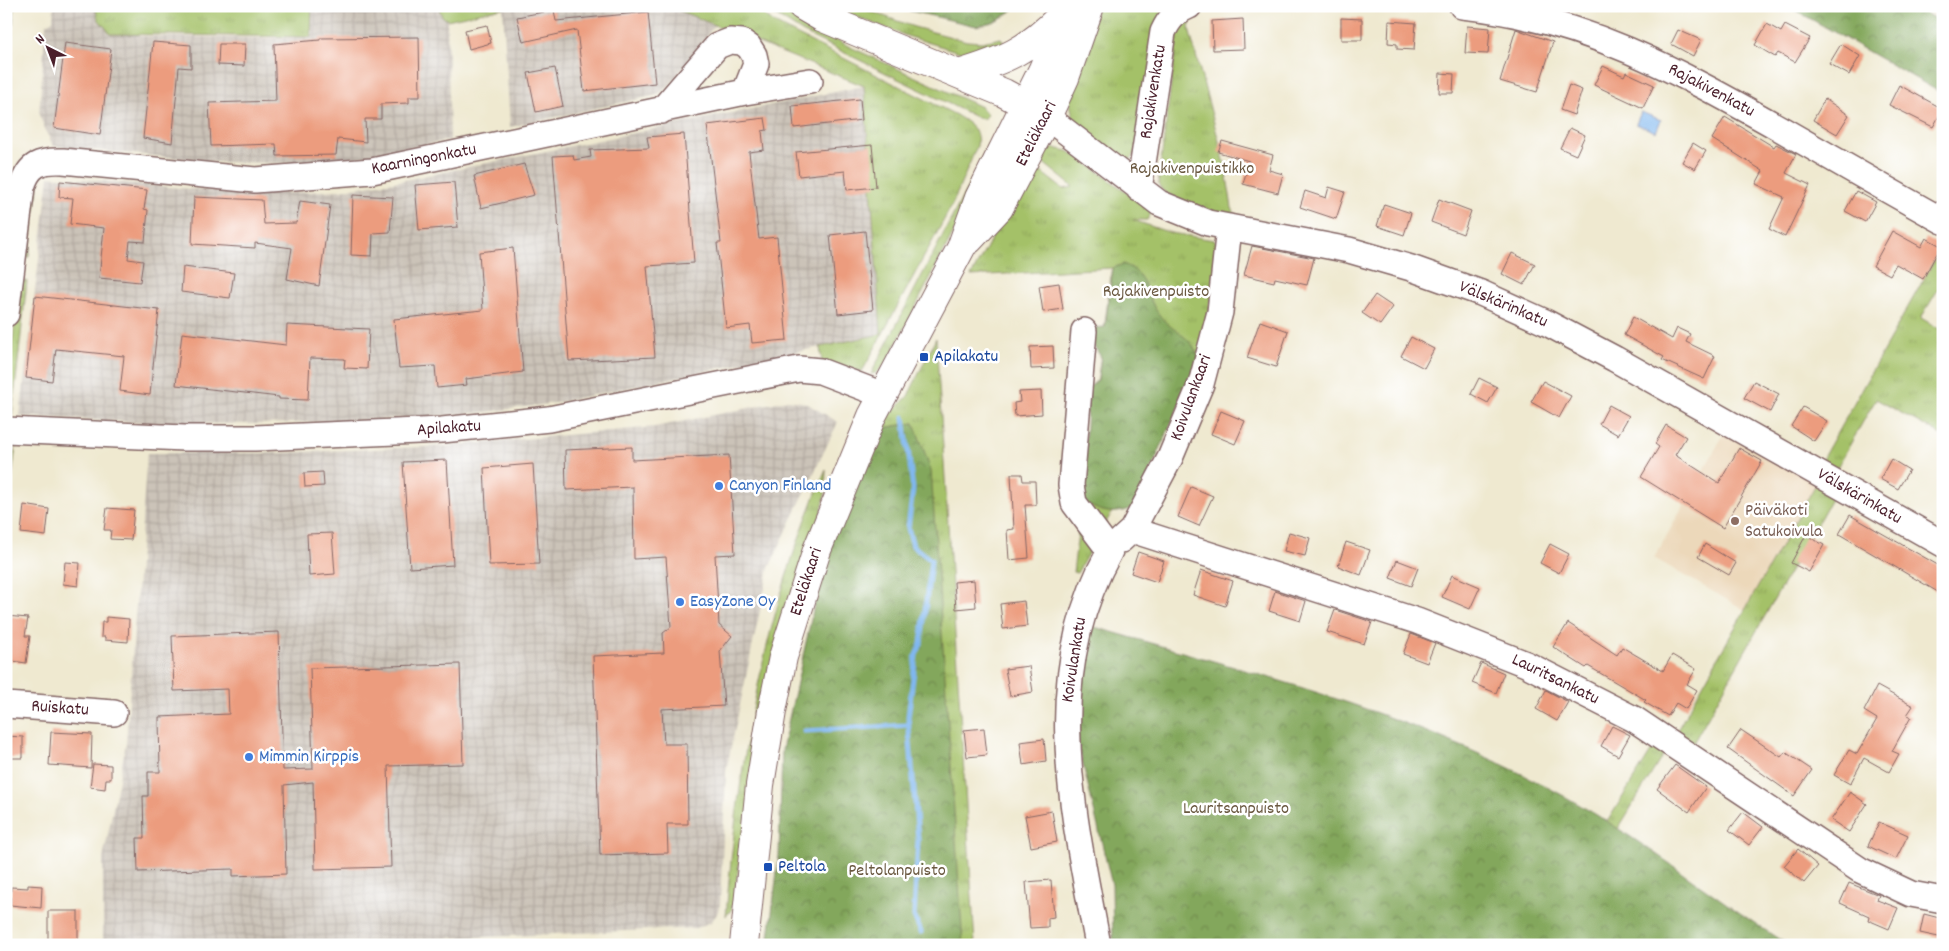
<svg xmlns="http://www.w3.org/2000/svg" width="1949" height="951" font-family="Dekko,sans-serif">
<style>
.built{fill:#ecd8ba}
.industrial{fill:url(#industrial-grid)}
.grass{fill:url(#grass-tufts);stroke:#77704a}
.forest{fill:url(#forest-crowns);stroke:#666344}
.water{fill:#80b7ef;stroke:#656b8d}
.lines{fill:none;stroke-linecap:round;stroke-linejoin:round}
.stream{stroke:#80b7ef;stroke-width:5}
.building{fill:#ec9c7e}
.minor-casing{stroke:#846665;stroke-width:28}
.major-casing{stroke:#846665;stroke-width:30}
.minor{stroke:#fff;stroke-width:25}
.major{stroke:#fff;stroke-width:28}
.transit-dot{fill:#1a4fb4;stroke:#fff;stroke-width:2}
.shop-dot{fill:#3f7fe0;stroke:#fff;stroke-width:2}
.education-dot{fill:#8d6e63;stroke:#fff;stroke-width:2}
.labels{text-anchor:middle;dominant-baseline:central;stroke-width:5;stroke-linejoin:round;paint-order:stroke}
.street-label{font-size:18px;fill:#4a1f2b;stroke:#fff}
.park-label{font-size:18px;fill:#6a5840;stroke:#fff}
.transit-label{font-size:18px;fill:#164399;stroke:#fff;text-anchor:start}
.shop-label{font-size:18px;fill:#366cbe;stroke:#fff;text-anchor:start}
.education-label{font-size:18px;fill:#785e54;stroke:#fff;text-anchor:start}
</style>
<defs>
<pattern id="industrial-grid" width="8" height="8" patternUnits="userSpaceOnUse" patternTransform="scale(1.25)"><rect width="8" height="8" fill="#cbc3b8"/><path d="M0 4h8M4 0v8" fill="none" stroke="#b0a79e"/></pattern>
<pattern id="grass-tufts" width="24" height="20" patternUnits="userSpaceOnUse" patternTransform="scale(1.25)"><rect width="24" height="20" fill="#a4c168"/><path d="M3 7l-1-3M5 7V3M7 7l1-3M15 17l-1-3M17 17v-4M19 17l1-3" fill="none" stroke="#8fa55a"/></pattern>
<pattern id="forest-crowns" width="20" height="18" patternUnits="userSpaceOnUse" patternTransform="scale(1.25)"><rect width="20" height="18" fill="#83a75c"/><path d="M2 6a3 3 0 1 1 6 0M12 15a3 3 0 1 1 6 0" fill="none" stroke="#6d874c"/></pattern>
</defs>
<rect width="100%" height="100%" fill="#fff"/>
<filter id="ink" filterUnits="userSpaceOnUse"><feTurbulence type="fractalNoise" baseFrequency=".02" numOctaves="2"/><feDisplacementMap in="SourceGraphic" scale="10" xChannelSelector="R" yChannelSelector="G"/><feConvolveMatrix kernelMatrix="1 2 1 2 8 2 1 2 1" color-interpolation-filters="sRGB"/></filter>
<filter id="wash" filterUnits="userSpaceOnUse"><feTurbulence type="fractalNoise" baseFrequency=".0096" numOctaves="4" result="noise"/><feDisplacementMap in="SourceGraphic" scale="20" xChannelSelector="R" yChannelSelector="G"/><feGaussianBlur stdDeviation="1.12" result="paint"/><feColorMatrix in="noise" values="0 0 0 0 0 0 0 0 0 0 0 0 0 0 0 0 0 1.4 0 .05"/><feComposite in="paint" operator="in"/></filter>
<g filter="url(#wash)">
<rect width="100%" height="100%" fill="#efe9d0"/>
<path class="built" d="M1725 432 1816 484 1745 610 1654 558Z"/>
<path class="industrial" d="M54 6H95L98 19 140 36 262 38 310 37 312 6H438L442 16 447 20 450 140 360 157 283 163 216 162 53 146 39 115 46 24 53 20Z
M511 6H680L717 22 668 87 657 95 510 127 503 8Z
M864 86 881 334 555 403 486 412 373 420 259 424 152 423 20 416 49 176 191 189 288 193 340 190 400 181Z
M788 400 806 403 838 422 769 568 726 771 720 904 717 914 711 922 696 928 294 945H103V859L126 744 147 453H275L449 446 655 427Z"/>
<path class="grass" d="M6 6H15L6 80Z
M95 6H312L311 37 111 34 98 19Z
M438 6H511L447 20 442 16Z
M668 6H753L774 23 956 115C969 123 980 129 977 146L953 203 862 372 822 362 820 347 881 334 864 86Z
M761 6H777L848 46 981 107 988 115 983 119 978 118 802 32Z
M827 6H856L914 27 967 41 982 42 1001 38 1008 51 976 57 907 36Z
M1097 6H1169L1135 154 1129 161 1124 163 1079 126 1073 116 1069 100Z
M1194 16H1198L1191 20 1189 29 1225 164 1232 208 1235 214 1241 217C1223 213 1164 202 1158 184L1178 31 1180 25Z
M988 144 996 146 987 168 886 364 876 373 871 374 978 167Z
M1054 148 1068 151 1080 158 1152 211 1147 220H1133L1171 233 1214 240 1217 242 1218 268 1199 359 1193 346 1154 439 1077 573 1073 572 1112 268 971 276 1029 171 1036 168 1063 189 1073 187 1035 156Z
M39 180 29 257H23L31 190Z
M1943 245V281L1921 318 1943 331V436L1876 399 1835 471 1820 463Z
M20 281H27L12 416 6 409V394Z
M936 338 975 944 947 945 914 423 883 428 889 416 908 396Z
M16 446 8 506 6 471Z
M826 470 825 496 739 865 732 909 726 916C738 764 764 610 826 470Z
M1816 484 1834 494 1692 745 1675 734Z
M1655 745 1665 752 1618 829 1607 822Z"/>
<path class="forest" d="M889 6H1017L1008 14 993 22 976 26Z
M1788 6H1912L1943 23V94Z
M1123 264C1148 273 1145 295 1158 313 1170 332 1192 334 1199 359L1135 507C1115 516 1100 513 1082 501L1088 388 1098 380 1101 357 1092 343V328L1105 327 1113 268Z
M914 423 931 470 963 944 775 945 769 937 779 855 782 750 826 552 864 458 883 428Z
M1091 626C1250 672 1403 710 1551 789 1635 833 1708 894 1788 945H1113L1112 885 1078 744 1076 695Z"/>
<path class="water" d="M1641 112 1661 120 1656 132 1636 124Z"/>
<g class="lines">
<path class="stream" d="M904 417 913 489 908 528 913 546 931 560 921 644 916 655 908 717 918 839 914 916 921 932
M804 731 909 725"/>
</g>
<g id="blocks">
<path class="building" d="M554 10 556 21 648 12 655 83 584 91 577 30 523 42 517 17Z
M1341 18 1362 19V40H1341Z
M1243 19 1244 49 1213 50 1212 21Z
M1389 21 1416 23 1414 50 1397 49V44L1388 43Z
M1767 24 1781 32 1785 25 1810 38 1795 62 1778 53 1775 57 1755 45Z
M487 25 491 43 469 49 465 30Z
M1467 26 1490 28 1488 54 1465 53Z
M1516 29 1553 42 1537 92 1500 81Z
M1678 30 1701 40 1693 56 1671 44Z
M419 37 420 97H409V103L381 104V119H365L366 142 338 139 336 155 277 156 276 144 211 146 209 103 276 101 274 44 320 40V38Z
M153 42 191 45V68L179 67 172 143 143 138Z
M65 43 111 49 100 135 54 128Z
M219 44H245L244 66 218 65Z
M1841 44 1860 56 1849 75 1829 64Z
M1603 66 1624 76 1626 72 1654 85 1643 108 1594 85Z
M555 68 563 106 536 112 528 73Z
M1440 73 1454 74 1453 93H1439Z
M1569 85 1582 90 1574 115 1560 110Z
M1899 85 1943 109 1933 127 1889 105Z
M860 99 862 120 794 128 792 106Z
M1825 99 1849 115 1837 134 1813 120Z
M1725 117 1774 147 1776 144 1796 154 1786 173 1810 185 1785 237 1769 229 1784 197 1756 184 1763 171 1712 139Z
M765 118 767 130 762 131 764 150 749 152 759 239 777 237 787 340 752 343 750 325 726 328 717 243H721L707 125Z
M1570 128 1585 135 1576 155 1560 148Z
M684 134 694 263 647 266 655 357 569 361 553 156 573 155 574 160 591 157 590 150 649 148 647 137Z
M1222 141 1273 155 1269 170 1283 174 1278 193 1243 184 1249 161 1218 152Z
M1693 143 1706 151 1695 169 1682 162Z
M872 145 876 187 847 190 845 171 799 176 796 152Z
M524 164 534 195 481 208 474 176Z
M60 181 147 190 144 209 148 210 145 242 130 241 128 259 143 261 140 282 99 278 104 228 70 224 73 198 59 197Z
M454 182 458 227 419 230 415 185Z
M1329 187 1345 192 1336 219 1300 207 1305 191 1326 198Z
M1856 191 1876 202 1865 222 1845 211Z
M353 195 393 197 390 232 373 233 372 256 351 255Z
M194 197 262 200 264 224 296 223 300 201 330 205 319 286 287 279 292 248 255 243V248L192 244Z
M1439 199 1471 211 1463 234 1431 222Z
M1384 204 1411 213 1404 235 1377 226Z
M865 231 873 310 838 314 830 235Z
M1892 231 1921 247 1926 238 1941 246 1923 279 1896 264 1890 275 1873 266Z
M1252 246 1314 258 1307 285 1275 278 1274 282 1244 275Z
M513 248 523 372 466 379 467 385 437 388 435 366 399 368 394 319 483 310 479 252Z
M1512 253 1535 264 1524 285 1502 274Z
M183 267 234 273 230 298 181 292Z
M1059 283 1063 309 1043 312 1039 286Z
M1375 295 1393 307 1380 325 1362 313Z
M35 296 159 310 150 395 120 391 124 356 56 349 52 381 26 378Z
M1633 317 1672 339 1677 328 1690 334 1686 342 1715 356 1704 379 1662 360 1664 357 1624 335Z
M1260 321 1288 331 1276 367 1247 358Z
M287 325 369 329 367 369 344 368 345 359 310 358 308 400 279 399V397L176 385 182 333 286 345Z
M1411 337 1434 349 1424 368 1401 356Z
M1053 346 1054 368 1031 369 1030 347Z
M1479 378 1497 387 1488 403 1471 394Z
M1543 381 1571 396 1559 418 1531 402Z
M1754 381 1779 394 1770 412 1744 398Z
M1041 391 1042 414 1015 416 1014 403 1020 402 1019 392Z
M1609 405 1629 416 1618 435 1599 424Z
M1803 407 1827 421 1814 441 1791 426Z
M1221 411 1245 421 1235 444 1211 434Z
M1666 425 1686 437 1675 455 1719 483 1739 448 1762 461 1723 528 1641 477 1659 447 1655 444Z
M632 447V460L729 455 735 554 715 555 719 625 732 636 720 651 724 706 662 709 664 744H687L688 824H667L668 853 600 855 593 656 664 653 663 633 671 627 666 557 634 559 633 487 566 490 565 450Z
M1891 459 1909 470 1898 489 1880 479Z
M447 460 453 565 410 568 403 462Z
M533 464 539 564 489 565 484 468Z
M323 472 324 486 305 487 304 473Z
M1011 474H1022L1023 481H1035L1036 505H1025L1029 558 1009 560 1007 530 1014 529Z
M1191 487 1213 496 1199 526 1178 517Z
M24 505 49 509 46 536 21 533Z
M107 508 134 510 131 540 110 539 111 530H104Z
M1850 515 1943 568V595L1839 534Z
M1289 532 1310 538 1305 556 1284 551Z
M332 533 335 574 309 576 307 534Z
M1806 535 1824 545 1809 572 1791 563Z
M1346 542 1370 550 1361 575 1338 566Z
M1550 544 1569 554 1559 573 1540 563Z
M1705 544 1736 563 1729 575 1698 557Z
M1138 552 1164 561 1157 582 1131 573Z
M1397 560 1418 568 1411 586 1390 578Z
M65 562 80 563 78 586 63 584Z
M1201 570 1233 581 1225 606 1193 595Z
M1452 575 1480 587 1470 609 1442 597Z
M974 580 976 607 956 609 954 582Z
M1275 591 1306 601 1300 621 1269 611Z
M1024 601 1027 626 1003 629 1000 604Z
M1335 610 1372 622 1364 644 1327 632Z
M6 616 28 618 25 636H30L26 663 6 660Z
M106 617 129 619 128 642 105 640V637H101L102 622H106Z
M1568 623 1617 655 1622 647 1663 671 1672 655 1696 669 1687 684 1697 690 1686 709 1676 703 1668 716 1644 702 1646 700 1588 666 1586 668 1553 647Z
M279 632 283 770 313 769 310 668 460 664 463 764 388 766 391 867 315 869 313 782 284 785 286 874 233 876V869L138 872 137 838H144L143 796H148V772H160L159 717 229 714 228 689 174 691 172 636Z
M1411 634 1435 643 1427 663 1403 654Z
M1481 663 1504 673 1496 693 1472 683Z
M1029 666 1033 692 1010 696 1005 669Z
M1877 686 1913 706 1907 715 1911 717 1892 751 1899 754 1889 772 1864 758 1850 784 1834 775 1849 750 1857 754 1877 719 1864 711Z
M1546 690 1568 702 1557 721 1536 709Z
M1612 726 1630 735 1618 756 1601 746Z
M984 728 987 755 967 757 964 730Z
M1741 730 1781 757 1785 752 1812 770 1794 796 1728 749Z
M51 732 92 734 91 768 49 765Z
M6 736 23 737V758H6Z
M1044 739 1046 761 1023 765 1020 742Z
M93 764 111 765V779H106L105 789 90 787Z
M1675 765 1706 787 1689 812 1657 789Z
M1850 792 1867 804 1849 832 1831 820Z
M1052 811 1057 842 1031 847 1025 816Z
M1743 812 1763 827 1749 845 1729 830Z
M1879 822 1908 835 1896 859 1868 846Z
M1798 849 1818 866 1804 883 1784 866Z
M1051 880 1054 917 1048 918V927L1030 928 1026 882Z
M1849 883 1879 895 1877 900 1898 908 1889 929 1868 920 1869 916 1840 903Z
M28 885 42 886 41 908 10 905 11 887 28 888Z
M48 911H78V945H48Z
M1924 914 1943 919V938L1920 933Z"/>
</g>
</g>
<g filter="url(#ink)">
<use href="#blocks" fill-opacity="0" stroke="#846665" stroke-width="1"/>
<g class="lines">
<g class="minor-casing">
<path id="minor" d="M1462 6C1583 18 1678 71 1781 129 1835 160 1889 191 1943 221
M661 111 717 46 730 41 742 42 749 47 754 55 756 64 745 92
M1047 117 1159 203 1208 223 1349 250 1411 268 1481 293 1545 322 1615 359 1943 544
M1139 189 1163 32C1169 19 1176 11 1189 6
M6 314 22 187C29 164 40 160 63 161L255 180 372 171 745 92 810 81
M1084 331 1071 485 1074 503 1110 551C1039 677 1073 811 1098 945
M6 430 184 438H255L442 430 549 419 799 369 820 371 883 395
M1132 530 1417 621 1526 664 1634 719 1860 870 1911 894 1943 900
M1121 540 1132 530 1170 458 1201 384 1220 312 1229 227
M6 705 114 713"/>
</g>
<g class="major-casing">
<path id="major" d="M802 6 821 17 1004 93 1041 113
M959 74C1005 60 1027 51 1061 16
M969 240 999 208 1047 117 1065 78 1090 6
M744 945 760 785 772 711 783 657 817 550 872 416 961 248 979 198 1043 69 1068 6"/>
</g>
<use href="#minor" class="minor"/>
<use href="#major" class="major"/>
</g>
</g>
<g class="transit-dot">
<rect x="919" y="352" width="10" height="10" rx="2.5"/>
<rect x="763" y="862" width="10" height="10" rx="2.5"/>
</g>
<g class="shop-dot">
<circle cx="719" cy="486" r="5"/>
<circle cx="680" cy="602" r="5"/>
<circle cx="249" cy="757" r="5"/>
</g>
<circle class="education-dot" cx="1735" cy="521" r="5"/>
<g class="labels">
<g class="street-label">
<text transform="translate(1711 91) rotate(28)">Rajakivenkatu</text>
<text transform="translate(1154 92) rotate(-81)">Rajakivenkatu</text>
<text transform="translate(1037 134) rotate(-63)">Eteläkaari</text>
<text transform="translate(424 160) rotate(-11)">Kaarningonkatu</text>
<text transform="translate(1503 305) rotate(23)">Välskärinkatu</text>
<text transform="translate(1192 398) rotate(-70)">Koivulankaari</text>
<text transform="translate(449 429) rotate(-4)">Apilakatu</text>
<text transform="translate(1859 497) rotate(30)">Välskärinkatu</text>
<text transform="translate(807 582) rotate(-72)">Eteläkaari</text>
<text transform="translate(1075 660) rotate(-81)">Koivulankatu</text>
<text transform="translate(1555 680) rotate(26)">Lauritsankatu</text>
<text transform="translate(60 709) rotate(4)">Ruiskatu</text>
</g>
<g class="park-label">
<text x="1192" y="169">Rajakivenpuistikko</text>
<text x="1156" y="292">Rajakivenpuisto</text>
<text x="1236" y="809">Lauritsanpuisto</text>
<text x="897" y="871">Peltolanpuisto</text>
</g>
<g class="transit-label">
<text x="934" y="357">Apilakatu</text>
<text x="778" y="867">Peltola</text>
</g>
<g class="shop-label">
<text x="729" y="486">Canyon Finland</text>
<text x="690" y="602">EasyZone Oy</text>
<text x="259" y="757">Mimmin Kirppis</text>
</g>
<g class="education-label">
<text x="1745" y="511">Päiväkoti<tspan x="1745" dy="21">Satukoivula</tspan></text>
</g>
</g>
<rect width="1949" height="951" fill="none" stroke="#fff" stroke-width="25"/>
<g transform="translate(48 48) rotate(318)" stroke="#ffffff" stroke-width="4" paint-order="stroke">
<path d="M0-4L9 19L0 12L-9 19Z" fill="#4a1f2b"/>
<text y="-8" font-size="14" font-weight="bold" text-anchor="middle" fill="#4a1f2b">N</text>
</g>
</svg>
